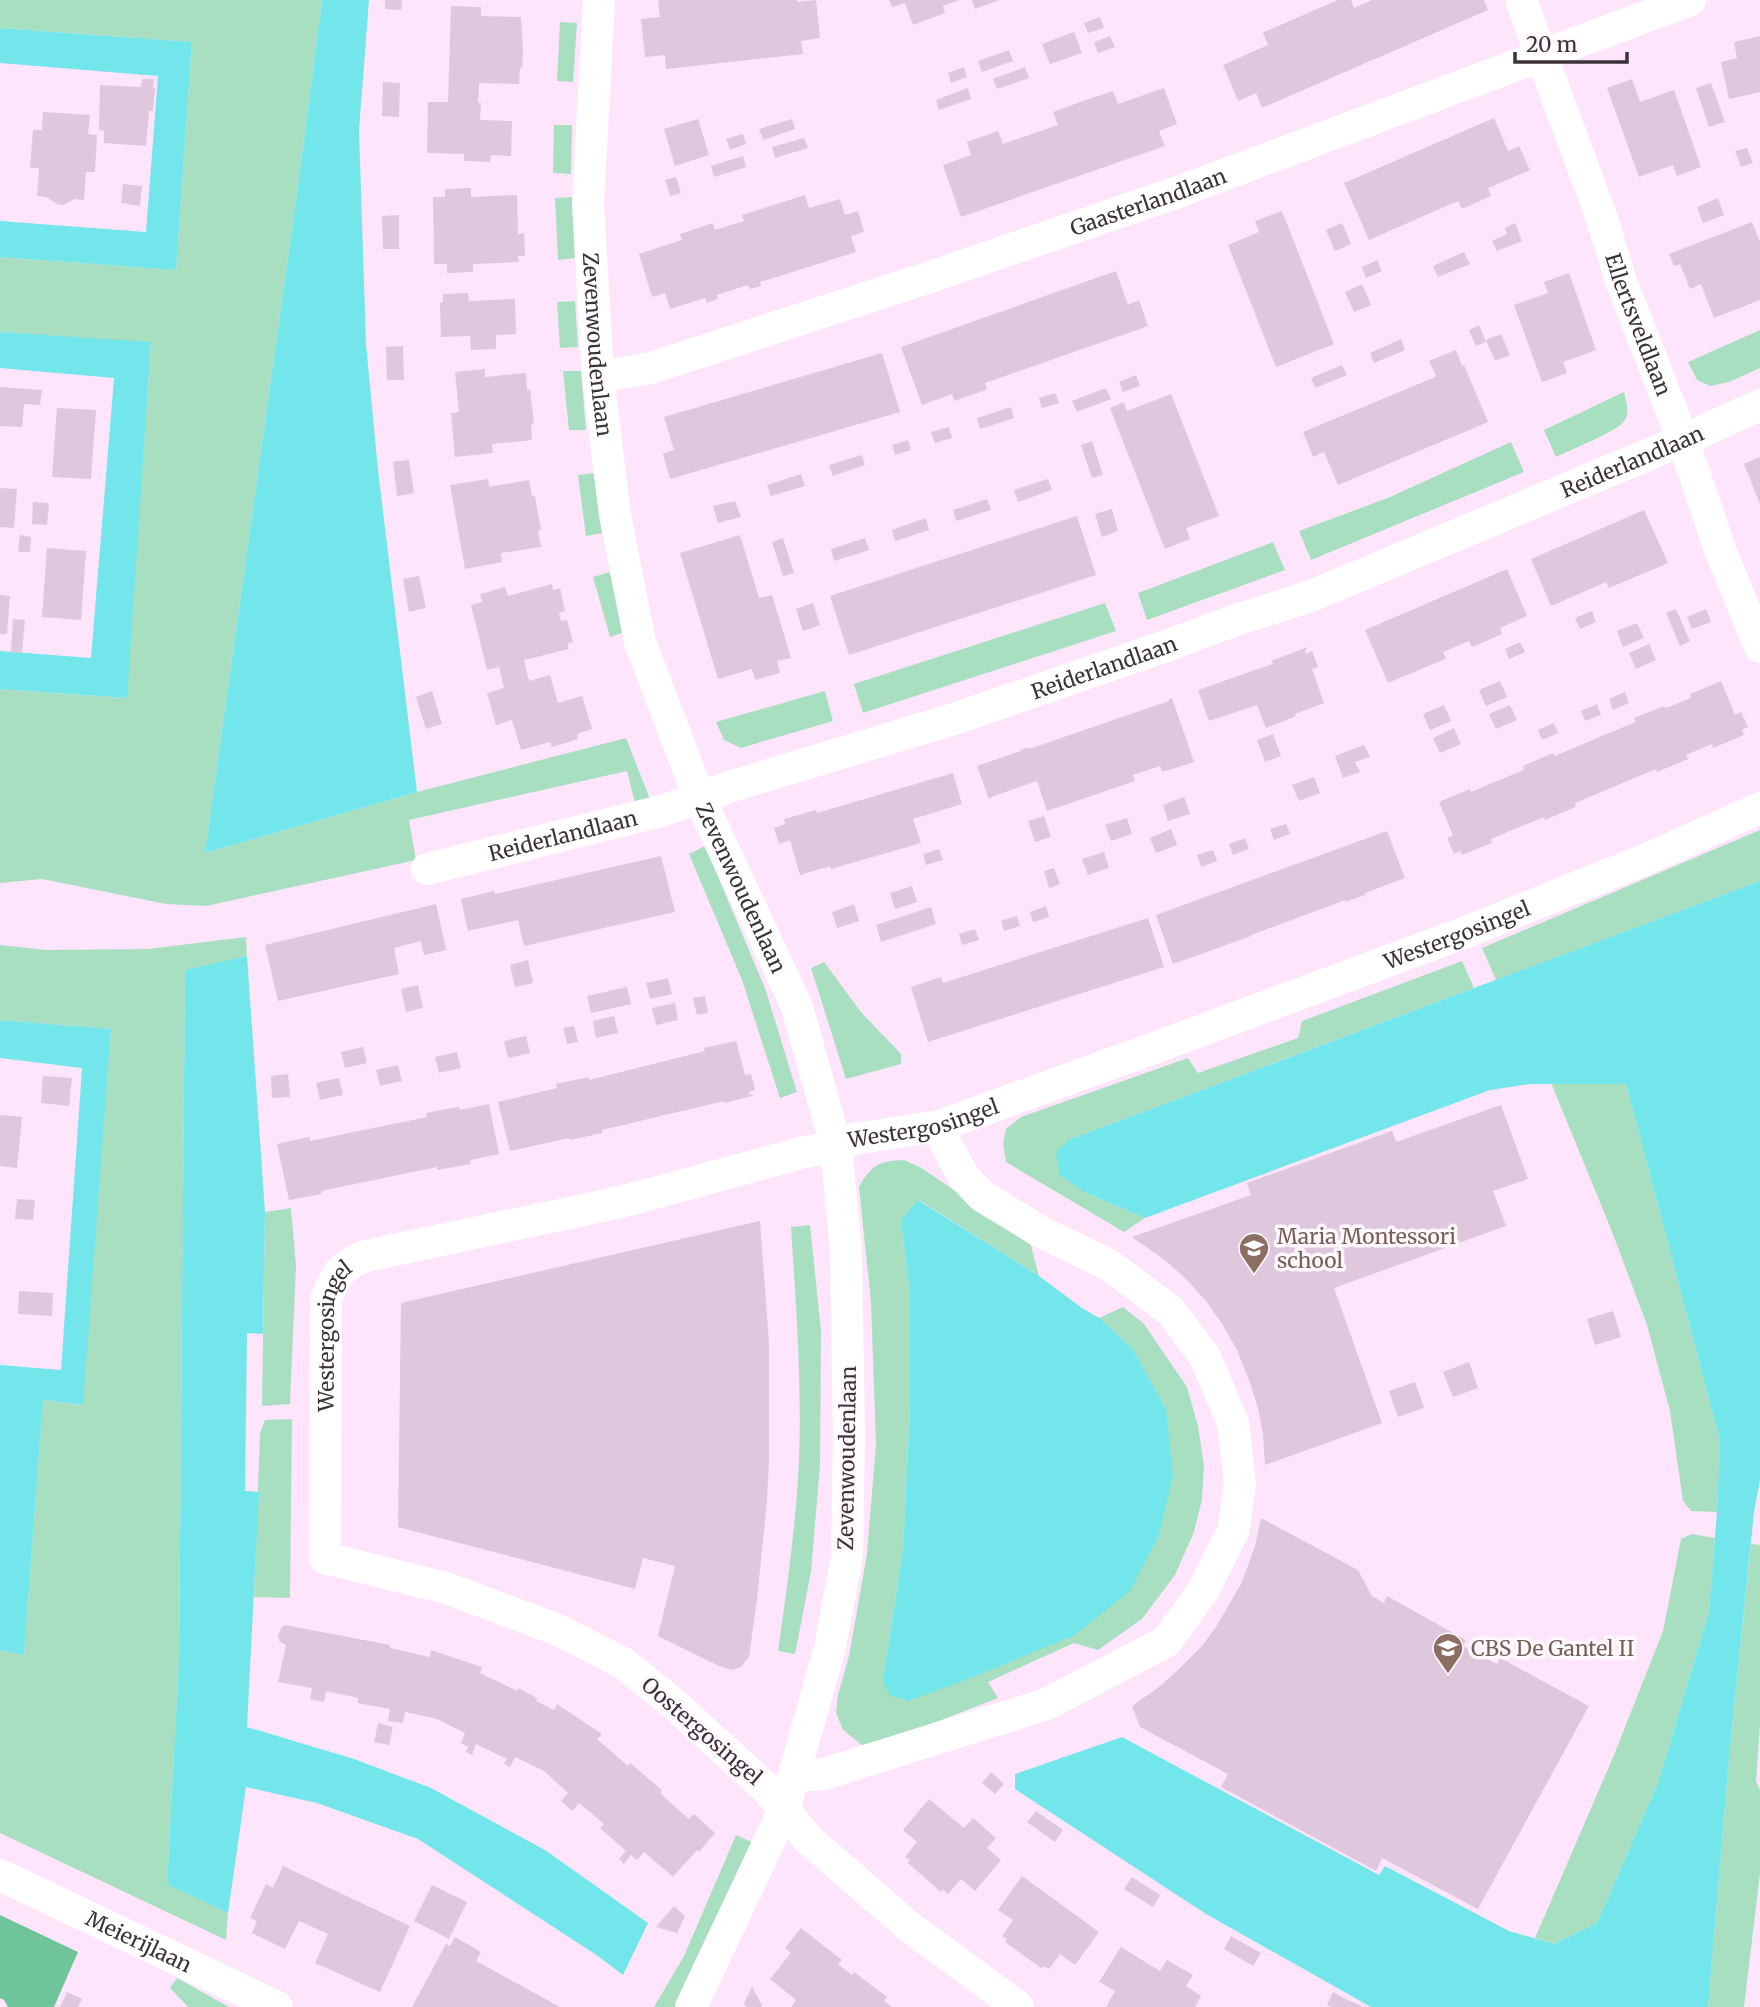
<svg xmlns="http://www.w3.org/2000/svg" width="1760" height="2007" font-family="Merriweather,serif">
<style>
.green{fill:#a8dfc1}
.forest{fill:#6fc59a}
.water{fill:#73e6ec}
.building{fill:#dfc7de}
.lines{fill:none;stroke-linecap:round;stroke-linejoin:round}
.street{stroke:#fff;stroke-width:32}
.labels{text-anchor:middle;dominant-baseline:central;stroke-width:7;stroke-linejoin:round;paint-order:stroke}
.street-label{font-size:21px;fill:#3c323b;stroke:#fff9fe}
.education-label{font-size:21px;fill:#785e54;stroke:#fff9fe;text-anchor:start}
</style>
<rect width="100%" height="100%" fill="#fee5fc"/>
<path class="green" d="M0 0H322L298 186 205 853 417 792 626 738 650 799 635 803 627 771 409 820 416 860 206 906 166 904 42 879 0 883V689L126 698 151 343 0 332V257L176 270 192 42 0 28Z
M560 22 577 23 573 82 557 81Z
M554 125H572L571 174 553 173Z
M572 197 575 258 558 260 555 198Z
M575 301 578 347 560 348 557 302Z
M1760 330V368L1729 382 1710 386 1697 380 1688 362Z
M563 371H581L586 430H569Z
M1624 392C1626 401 1630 411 1625 420 1619 431 1570 450 1556 457L1544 430Z
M1511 442 1524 472 1311 560 1299 531 1390 497Z
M594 473 602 533 586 536 578 475Z
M1273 542 1285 570 1147 620 1138 593Z
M610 572 625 632 610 637 593 577Z
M1105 603 1116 631 863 713 854 684Z
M825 691 833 721 741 748 724 740 716 722Z
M1760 830V881L1496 980 1482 948Z
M705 846 765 988 797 1092 780 1098 742 980 689 854Z
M246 937 247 956 185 971 179 1659 167 1883 228 1913 226 1940 0 1833V1650L24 1654 43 1400 82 1405 111 1029 0 1020V945L47 950 148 949Z
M1462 961 1474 988 1068 1140 1084 1192 1145 1218 1124 1232 1006 1162 1003 1143 1006 1129 1021 1117 1188 1058 1198 1073 1298 1038 1302 1021Z
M824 962 861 1012 901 1054V1064L846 1079 811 968Z
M1551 1083 1626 1084 1720 1441 1717 1512 1691 1511 1683 1501 1670 1411 1647 1325 1611 1229Z
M904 1160 920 1167 1030 1242 1039 1276 919 1200 901 1220 910 1293V1408L903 1550 883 1680 1132 1348 1099 1318 1123 1307 1144 1324 1187 1387 1198 1426 1204 1466 1202 1499 1194 1532 1175 1575 1142 1619 1098 1650 1074 1643 988 1682 998 1698 916 1730 889 1744 862 1745 843 1730 836 1713 838 1695 849 1656 867 1554 876 1444 871 1302 859 1187C871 1165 879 1161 904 1160Z
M291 1208 296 1266 290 1404 262 1406 265 1212Z
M810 1225 821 1330 820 1465 811 1572 795 1654 778 1651C787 1588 796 1525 799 1461 802 1383 796 1305 791 1227Z
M292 1419 290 1598 254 1597 260 1433 265 1420Z
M1692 1534 1715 1538 1709 1612 1658 1783 1597 1923 1554 1944 1535 1938 1614 1755 1663 1631 1681 1539Z
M1751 1544 1760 1545V1723L1756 1781 1760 1790V1873L1744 2007H1708L1729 1758Z
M736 1835 754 1843 701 1959 675 2007H654L684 1956Z
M177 1978 229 2007H188L170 1988Z"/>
<path class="forest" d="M0 1915 78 1952 54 2007H8L4 2000 0 1998Z"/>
<path class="water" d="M322 0H369L359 130 366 344 378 470 417 792 205 853 298 186Z
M0 28 192 42 176 270 0 257V221L146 232 158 76 0 63Z
M0 332 151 342 127 698 0 689V651L91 658 114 378 0 368Z
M1760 881V1480L1754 1512 1729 1758 1708 2007H1371L1206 1914 1015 1789V1774L1122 1737 1379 1875 1385 1866 1509 1931 1554 1944 1597 1923 1658 1783 1709 1612 1717 1512 1720 1441 1626 1084H1529L1490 1090 1145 1218 1084 1192 1060 1175 1056 1153 1068 1140Z
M247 956 265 1212 263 1334 247 1333 245 1491 259 1492 247 1727 354 1759 431 1788 545 1850 648 1923 623 1975 598 1956 418 1839 317 1803 246 1787 228 1913 167 1884 179 1659 185 970Z
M0 1020 111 1029 83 1405 43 1400 24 1655 0 1650V1365L61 1370 82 1068 0 1058Z
M918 1200 1039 1276 1082 1308 1099 1318 1132 1348 1166 1409 1173 1476 1159 1535 1130 1591 1075 1635 966 1680 908 1701 889 1695 883 1680 903 1550 910 1408V1293L901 1220Z"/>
<path class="building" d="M385 0H402L401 10 385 9Z
M658 0H797V2L816 0 820 38 801 41 803 54 666 69 665 55 645 57 641 19 660 17Z
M889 0H960L943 6 945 13 913 25 905 3 892 7Z
M972 0H1000L975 9Z
M1338 0H1351L1354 8 1372 0H1484L1488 10 1262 108 1256 93 1238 101 1223 65 1268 45 1263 33 1264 32Z
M451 6 481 7V16L521 17 523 51 522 69 520 68 519 84 479 83 478 103H481L480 120 512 121 511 156 491 155 490 162 464 161V154L427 153 428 102H448Z
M1100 17 1104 28 1088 33 1084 23Z
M1074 32 1082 53 1050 64 1042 44Z
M1110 36 1115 47 1098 53 1094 42Z
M1760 36V92L1729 99 1721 62 1737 58 1734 42Z
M1009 50 1013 61 982 72 978 61Z
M964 67 967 77 951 83 948 73Z
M1025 67 1029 78 997 89 993 79Z
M142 79H154L153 88H155L153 111H149L146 146 104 143V131L99 130 100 85 141 87Z
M1632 79 1640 102 1674 90 1701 167 1677 176 1673 165 1639 177 1607 88Z
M383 82 400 83 399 117 382 116Z
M1711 83 1725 122 1709 127 1696 88Z
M968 88 971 99 939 110 936 100Z
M1164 88 1177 124 1159 131 1165 146 961 217 943 165 971 155 967 142 998 131 1003 144 1058 125 1053 112 1083 101 1113 91 1118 104Z
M43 112 90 115 88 134 97 135 95 172H86L84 200 75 199 63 205 57 204 46 197 37 196 39 168H30L33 130H42Z
M1494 118 1508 151 1519 146 1530 170 1488 188 1491 196 1462 209 1458 201 1369 240 1344 183Z
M698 119 709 155 675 166 664 129Z
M792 119 795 129 763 140 759 129Z
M743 134 746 144 730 150 726 139Z
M804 138 808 148 775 158 772 147Z
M1747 148 1753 163 1741 167 1735 151Z
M743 156 746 167 714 177 711 166Z
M676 177 681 193 670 196 665 180Z
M123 184 142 186 140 206 121 203Z
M471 188V197L517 195 518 234 524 233 525 256H518L519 262 473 264V272L447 273V264H434L433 197H445V189Z
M805 195 809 208 840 199 845 215 858 211 864 232 851 236 856 252 760 282 761 286 750 289 748 285 717 295 718 299 707 303 705 298 670 309 665 293 652 297 639 254 682 240 680 234 713 223 715 230 744 221 742 215Z
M1718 198 1724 215 1703 223 1697 207Z
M1282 211 1334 344 1276 367 1228 245 1259 232 1255 221Z
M399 215V249H383L382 216Z
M1752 222 1760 242V300L1714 318 1701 284 1690 289 1680 264 1674 266 1669 254Z
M1342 223 1351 244 1335 251 1326 230Z
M1515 223 1522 241 1497 251 1492 241 1507 234 1505 228Z
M1464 252 1470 264 1438 277 1433 266Z
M1377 260 1382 271 1366 278 1362 267Z
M1116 271 1128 305 1139 300 1148 326 985 383 987 389 986 390 954 401 952 394 922 405 901 347Z
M1569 273 1596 350 1563 362 1567 373 1542 382 1514 305 1548 293 1544 282Z
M1362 284 1371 305 1354 312 1345 292Z
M468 293 469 301 515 299 516 334 496 335V349L471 350 470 336 441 337 440 303 443 302V294Z
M1479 325 1486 342 1476 346 1469 330Z
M1501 334 1510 355 1495 361 1486 340Z
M1401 339 1405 350 1374 363 1370 353Z
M403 346 404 380H387L386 347Z
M1456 350 1462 366 1464 365 1488 422 1338 485 1324 452 1313 457 1303 432 1433 378 1436 376 1429 361Z
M882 353 900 412 670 479 663 454 674 450 664 417Z
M1342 365 1347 375 1315 388 1311 378Z
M485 369V377L526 373 527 390 530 389 534 424 531 425 532 440 492 444 493 453 455 457 451 413 459 412 455 372Z
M1136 375 1140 386 1123 392 1119 382Z
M0 387 42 390 40 405 24 404 22 427 0 426Z
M1106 388 1111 399 1077 412 1072 401Z
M1055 393 1059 403 1042 408 1039 398Z
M1171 394 1219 516 1186 528 1190 539 1165 549 1110 408 1124 402 1127 411Z
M1011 407 1014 418 980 429 977 418Z
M57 408 96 410 91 479 52 477Z
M949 427 952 438 935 443 931 432Z
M908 440 911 450 895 455 892 445Z
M1092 441 1103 475 1092 478 1081 445Z
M862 455 865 465 833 476 829 465Z
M1760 457V504L1744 464Z
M409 460 414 493 397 496 393 462Z
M801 474 805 486 771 496 767 485Z
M488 479 489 487 529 480 532 496H535L541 530 538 531 541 547 501 553 502 562 465 569 450 485Z
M1048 479 1052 490 1018 502 1014 490Z
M0 488 17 489 14 528 0 527Z
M987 499 991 510 956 521 953 510Z
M735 501 741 517 718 523 713 506Z
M33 502 49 503 47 525 32 524Z
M1112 509 1118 531 1102 537 1095 514Z
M1644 510 1668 563 1609 588 1606 582 1551 606 1531 559Z
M1077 516 1096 575 849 655 830 596Z
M926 518 929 530 895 541 892 530Z
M20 535 31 537 30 552H18Z
M740 535 759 598 772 595 791 658 777 661 780 673 755 680 752 669 718 679 680 553Z
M783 538 794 573 783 576 772 542Z
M865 538 869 550 834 561 831 549Z
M47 548 86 551 81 620 42 617Z
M1507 569 1527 616 1500 628 1502 634 1472 647 1469 641 1443 652 1446 658 1445 659 1388 683 1365 630Z
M419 576 426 608 409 612 403 579Z
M552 584 553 590 560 588 565 611 559 613 561 621 567 620 573 642 567 644 569 649 524 660 529 681 550 675 558 703 582 696 592 729 577 734 578 739 552 747 550 742 521 750 512 720 496 725 487 693 504 688 499 667 487 670 471 605 482 602 480 594 505 587 508 596Z
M0 595 10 596 7 634H0Z
M813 603 820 625 803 631 796 609Z
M1676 609 1690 641 1680 646 1666 613Z
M1706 609 1711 622 1692 629 1687 617Z
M1592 611 1596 622 1580 629 1575 618Z
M13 619 25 620 22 653 11 652Z
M1637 623 1644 638 1623 647 1617 631Z
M1520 642 1525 652 1509 659 1505 649Z
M1649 644 1656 660 1636 669 1629 653Z
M1308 647 1305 651 1306 654 1312 651 1318 667 1312 669 1324 703 1295 714 1296 716 1266 728 1257 705 1209 721 1198 690 1273 664 1271 661Z
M1500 681 1507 697 1486 706 1479 690Z
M1721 681 1735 715 1741 712 1748 727 1742 730 1744 735 1713 748 1712 744 1686 755 1688 759 1657 772 1656 769 1575 803 1576 807H1575L1545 820 1544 817 1517 828 1491 839 1492 843 1462 855 1460 851 1454 854 1447 838 1453 835 1439 802 1470 789 1471 792 1497 781 1524 770 1523 766 1553 753 1555 756 1609 733 1636 722 1634 718 1664 706 1666 708 1691 698 1690 694Z
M432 691 442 724 426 729 416 697Z
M1625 692 1629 703 1613 710 1609 699Z
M1172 698 1194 762 1162 772 1160 766 1133 775 1135 781 1047 811 1037 781 991 797V798L989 799 977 766 1021 751 1020 750 1028 747 1029 749 1169 701 1168 700Z
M1597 704 1601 715 1585 721 1581 711Z
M1444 705 1451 721 1430 730 1423 714Z
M1510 705 1517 720 1496 729 1489 714Z
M1554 723 1558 733 1542 740 1538 730Z
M1454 728 1461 744 1440 753 1433 738Z
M1273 734 1281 756 1265 762 1257 740Z
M1364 745 1370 757 1355 762 1360 772 1343 778 1335 756Z
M953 773 962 804 913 819 921 843 831 869 830 866 800 875 790 840 779 844 774 828 785 824 784 819 816 810 817 813Z
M1314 777 1320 793 1299 801 1292 785Z
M1184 797 1190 814 1168 821 1163 805Z
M1044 816 1051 837 1035 842 1028 821Z
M1127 818 1132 834 1111 841 1105 825Z
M1286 824 1290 834 1274 840 1270 829Z
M1171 829 1177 845 1156 853 1150 838Z
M1387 831 1405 878 1365 893V895L1345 902V900L1251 935V936L1173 964 1156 915Z
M1245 838 1249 849 1233 855 1229 844Z
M939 849 943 860 926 865 923 854Z
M1213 850 1217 861 1201 867 1197 855Z
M1104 852 1109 868 1088 875 1082 859Z
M661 856 675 912 524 946 518 920 468 931 461 899 494 891 495 894Z
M1054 868 1060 884 1049 888 1044 871Z
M912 886 917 902 895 909 890 893Z
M436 904 446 950 424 955 421 941 394 948 399 974 278 1001 265 945Z
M854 904 859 921 837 928 832 912Z
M1046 906 1049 917 1033 922 1030 912Z
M931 907 936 924 881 942 876 925Z
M1017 916 1020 926 1004 931 1001 921Z
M1148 918 1164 967 928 1042 911 987 941 977 943 983Z
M975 929 979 940 962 945 959 934Z
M528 960 533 983 515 987 510 965Z
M668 978 672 994 650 999 646 983Z
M418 985 423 1008 406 1012 401 989Z
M627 987 631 1004 591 1013 587 996Z
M705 996 708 1013 697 1015 693 998Z
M675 1003 678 1020 656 1025 652 1008Z
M614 1016 618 1033 596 1038 593 1021Z
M574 1026 578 1042 567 1044 563 1028Z
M526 1036 530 1053 508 1058 504 1041Z
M736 1041 745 1075 751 1074 755 1090 749 1092V1094L755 1095 725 1103 724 1101 602 1130V1133L570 1140 569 1138 510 1151 498 1102 557 1088 556 1084 589 1077V1080L705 1051 704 1048Z
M363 1047 367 1063 345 1068 341 1052Z
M457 1052 461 1068 439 1073 435 1057Z
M398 1065 402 1081 380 1086 376 1070Z
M288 1074 290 1097 272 1098 271 1076Z
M43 1076 72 1078 69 1106 41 1103Z
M339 1078 343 1095 320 1100 316 1083Z
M489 1104 499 1154 470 1160 471 1164 437 1170V1167L321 1191V1194L289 1200 277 1144 308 1137H310V1141L427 1117 426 1113 457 1107H459L460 1110Z
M1501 1105 1528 1179 1493 1191 1506 1226 1334 1288 1382 1423 1265 1465 1263 1435 1258 1408 1250 1383 1237 1350 1223 1325 1206 1301 1187 1280 1166 1261 1132 1237 1251 1195 1247 1183 1392 1131 1396 1142Z
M0 1115 22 1117 17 1168 0 1166Z
M17 1199 35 1200 33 1220 15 1219Z
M760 1221 769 1343V1459L767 1501 757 1599 749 1657 741 1667 733 1670 719 1666 658 1636 675 1566 643 1558 635 1589 398 1527 401 1303Z
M19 1291 53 1293 52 1316 18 1314Z
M1613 1311 1621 1337 1595 1345 1587 1319Z
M1469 1362 1478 1388 1453 1397 1443 1372Z
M1415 1382 1424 1408 1398 1417 1389 1391Z
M1261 1518 1358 1570 1372 1596 1384 1603 1387 1596 1466 1640 1463 1646 1497 1664 1500 1658 1589 1706 1478 1909 1382 1858 1376 1871 1221 1787 1228 1774 1140 1727 1132 1706 1159 1687 1177 1671 1202 1646 1216 1627 1242 1582 1255 1546Z
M285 1625 390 1645V1648L430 1657 431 1650 482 1667 480 1673 517 1691 518 1688 537 1698 536 1701 554 1710 557 1704 602 1734 597 1739 628 1766 630 1763 662 1790 660 1793 675 1807 689 1819 694 1814 715 1833 699 1852 697 1850 673 1877 644 1852 637 1860 631 1855 624 1864 619 1859 626 1851 600 1828 604 1824 579 1803 572 1811 561 1801 568 1793 544 1771 515 1757 510 1767 504 1764 507 1759 476 1744 472 1755 466 1752 468 1747 461 1743 465 1733 437 1719 405 1712 403 1723 388 1721 390 1709 358 1703V1698L326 1691 324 1702 310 1699 312 1688 278 1682 286 1645 279 1641 278 1636 281 1628Z
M378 1723 393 1727 389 1745 374 1742Z
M991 1772 1004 1784 995 1794 982 1783Z
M929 1799 964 1828 973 1818 996 1838 987 1848 1001 1860 975 1891 961 1879 948 1894 943 1889 941 1892 908 1863 910 1860 905 1857 917 1842 903 1830Z
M1036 1811 1063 1830 1055 1842 1027 1822Z
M283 1866 410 1926 380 1992 315 1963 328 1934 299 1921 285 1949 252 1933 257 1921 250 1918 266 1884 273 1888Z
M1022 1876 1099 1932 1075 1965 1060 1954 1049 1969 1043 1966 1041 1968 1005 1942 1007 1939 1002 1936 1013 1920 998 1910Z
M1132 1877 1160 1895 1153 1907 1124 1889Z
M432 1885 467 1902 449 1939 414 1921Z
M674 1906 685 1916 677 1933 656 1927Z
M801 1928 842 1960 838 1964 852 1975 854 1972 887 1997 884 2001 892 2007H791L796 2000 770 1979 791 1953 785 1948Z
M1231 1936 1261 1953 1253 1966 1224 1949Z
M455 1937 481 1952 476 1961 560 2007H412L446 1944 450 1946Z
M1121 1947 1160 1971 1167 1960 1193 1975 1186 1986 1201 1996 1195 2007H1106L1115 1991 1099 1982Z
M752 1987 762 2005 761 2007H746L744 2003Z
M67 1992 82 1999 78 2007H60Z
M1333 1992 1348 2000 1364 2007H1332L1327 2005Z"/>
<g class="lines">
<g class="street">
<path id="s1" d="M599 0 588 204 598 377 615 515 640 642 699 797 797 1007 836 1146 846 1250 849 1438 847 1556 830 1647 784 1810 691 2007"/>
<path id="s2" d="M1521 0 1601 216 1621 281 1683 440 1719 547 1760 647"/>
<path id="s3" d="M598 377 651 368 927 278 1178 192 1690 0"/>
<path id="s4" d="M427 869 665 810 732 786 954 719 1166 646 1233 621 1311 596 1683 440 1760 405"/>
<path d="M795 1776 824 1774 1047 1704 1167 1641 1204 1589 1233 1531 1240 1485 1233 1423 1205 1357 1171 1311 1109 1265 1041 1232 982 1196 964 1177 946 1144 939 1126"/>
<path id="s5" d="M0 1875 277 2007"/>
<path id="s6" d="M1018 2007 907 1925 830 1858 809 1840 766 1788 674 1704 623 1663 558 1630 446 1588 325 1558 326 1300C335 1275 340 1266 366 1256L625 1201 801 1153 836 1146 854 1139 939 1126 1146 1051 1466 932 1649 858 1760 808"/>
</g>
</g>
<defs>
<g id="school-pin" transform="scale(1.575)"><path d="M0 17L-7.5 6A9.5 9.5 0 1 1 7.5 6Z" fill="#8d6e63" stroke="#fff9fe"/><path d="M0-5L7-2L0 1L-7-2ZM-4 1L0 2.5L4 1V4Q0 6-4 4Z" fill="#fff"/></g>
</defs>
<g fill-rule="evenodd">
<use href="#school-pin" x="1254" y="1248"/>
<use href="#school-pin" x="1448" y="1648"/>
</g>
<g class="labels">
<g class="street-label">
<text stroke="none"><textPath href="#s3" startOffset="578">Gaasterlandlaan</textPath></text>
<text stroke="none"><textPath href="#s2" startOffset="345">Ellertsveldlaan</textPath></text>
<text stroke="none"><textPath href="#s1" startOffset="345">Zevenwoudenlaan</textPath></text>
<text stroke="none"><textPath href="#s4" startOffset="1274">Reiderlandlaan</textPath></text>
<text stroke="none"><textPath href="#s4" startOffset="707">Reiderlandlaan</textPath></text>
<text stroke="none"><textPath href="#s4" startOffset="140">Reiderlandlaan</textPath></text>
<text stroke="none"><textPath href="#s1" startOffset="912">Zevenwoudenlaan</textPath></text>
<text stroke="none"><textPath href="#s6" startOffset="2303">Westergosingel</textPath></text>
<text stroke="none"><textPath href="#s6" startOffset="1736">Westergosingel</textPath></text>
<text stroke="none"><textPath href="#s6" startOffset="1066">Westergosingel</textPath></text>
<text transform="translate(847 1458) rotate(-89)">Zevenwoudenlaan</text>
<text transform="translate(702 1731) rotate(41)">Oostergosingel</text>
<text stroke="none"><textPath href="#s5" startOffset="154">Meierijlaan</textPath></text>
</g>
<g class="education-label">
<text x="1277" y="1236">Maria Montessori<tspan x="1277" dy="24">school</tspan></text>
<text x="1471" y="1648">CBS De Gantel II</text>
</g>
</g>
<path d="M1515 52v10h112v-10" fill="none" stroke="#3c323b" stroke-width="3.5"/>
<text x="1526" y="52" font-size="21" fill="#3c323b" stroke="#fff9fe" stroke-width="5" paint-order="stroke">20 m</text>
</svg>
